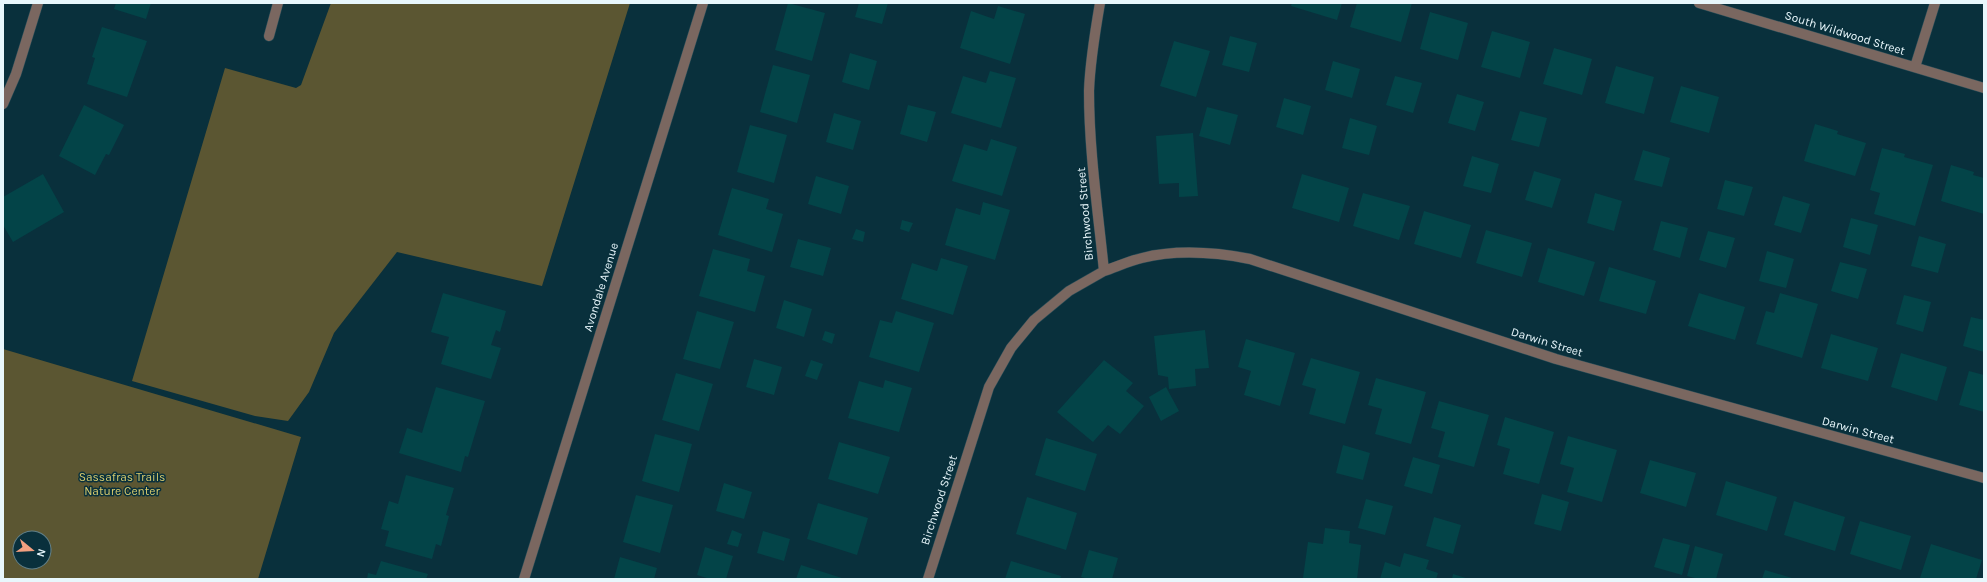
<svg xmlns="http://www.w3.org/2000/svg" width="1987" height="582" font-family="Karla,sans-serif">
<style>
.green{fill:#5b5632;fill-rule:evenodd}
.building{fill:#034448}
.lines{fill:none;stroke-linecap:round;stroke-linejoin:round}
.minor-casing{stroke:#284c57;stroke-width:11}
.minor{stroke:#7a6760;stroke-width:10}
.labels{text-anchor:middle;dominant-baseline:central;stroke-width:3;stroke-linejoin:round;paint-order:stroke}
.street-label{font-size:12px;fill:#e8f7fc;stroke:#09303c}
.park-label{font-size:12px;fill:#d9cc6e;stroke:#09303c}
</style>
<rect width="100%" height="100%" fill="#09303c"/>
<path class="green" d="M331 3H630L542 286 397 252 334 333 309 392 288 421 255 416 132 381 225 68 296 88 301 85Z
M3 349 301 437 258 579H3ZM20 538H44V562H20Z"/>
<path class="building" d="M116 3H151L146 19 114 9Z
M788 3 825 13 812 61 775 50Z
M859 3H888L882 24 855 17Z
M1292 3H1342L1337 20 1291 6Z
M1357 3H1412L1401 42 1350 27Z
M998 6 1025 14 1010 64 960 48 971 11 994 19Z
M1430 12 1468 23 1458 60 1420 49Z
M102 27 147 41 127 97 87 84 95 58 92 57Z
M1492 31 1530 42 1520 78 1481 67Z
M1230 36 1257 43 1249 72 1222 65Z
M1174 41 1210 51 1196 97 1160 86Z
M1554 48 1592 59 1582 95 1543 84Z
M850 53 877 61 869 90 842 82Z
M1333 61 1360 69 1352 98 1325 90Z
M773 65 810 75 797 123 760 112Z
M1616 66 1654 77 1644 114 1605 103Z
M990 71 1016 78 1001 128 951 113 963 76 986 83Z
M1395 76 1422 83 1413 113 1386 105Z
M1681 86 1719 97 1709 133 1670 122Z
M1457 94 1484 102 1475 131 1448 123Z
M1284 98 1311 106 1303 135 1276 127Z
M84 105 124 125 109 155 106 154 95 175 59 156Z
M908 105 936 112 927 142 900 134Z
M1207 107 1238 115 1230 145 1199 136Z
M1520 111 1547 118 1539 147 1511 140Z
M834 113 861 121 853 150 826 142Z
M1350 118 1377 126 1369 155 1342 148Z
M1815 124 1838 131 1837 134 1866 143 1855 176 1804 161Z
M750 125 787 135 774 183 737 172Z
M1193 133 1198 196 1179 197V183L1159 184 1156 136Z
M991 139 1017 147 1002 196 952 181 964 144 987 151Z
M1882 148 1905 154 1904 157 1933 165 1915 226 1874 214 1880 193 1870 190Z
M1643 150 1670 158 1662 187 1634 180Z
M1472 156 1499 164 1491 193 1463 186Z
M1951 165 1974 172 1973 175 1984 178V214L1941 201Z
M1534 171 1561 179 1552 208 1525 200Z
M43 174 64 212 13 242 3 225V197Z
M1302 174 1349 188 1339 222 1292 208Z
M816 176 849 186 841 214 808 204Z
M1725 180 1753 187 1744 216 1717 209Z
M732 188 769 199 766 209 783 214 772 252 718 235Z
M1363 193 1410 206 1399 240 1353 226Z
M1595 193 1622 201 1614 231 1587 223Z
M1783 196 1810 204 1801 233 1774 225Z
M983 202 1010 210 995 260 945 245 956 208 980 215Z
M1424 211 1471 225 1461 258 1414 244Z
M1851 218 1878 225 1870 255 1843 247Z
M902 220 913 223 909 232 900 229Z
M1661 221 1688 228 1680 258 1653 250Z
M856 229 865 232 863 242 852 239Z
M1486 230 1532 243 1522 277 1476 263Z
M1708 231 1735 238 1726 268 1699 260Z
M1919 236 1946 244 1938 273 1911 266Z
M798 239 831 248 823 276 790 267Z
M1548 248 1595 262 1584 296 1538 282Z
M713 249 750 259 747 271 765 276 755 312 699 296Z
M1767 251 1794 259 1786 288 1759 281Z
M941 258 968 266 953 315 901 299 912 263 937 271Z
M1840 262 1867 269 1858 299 1831 291Z
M1609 267 1656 281 1646 314 1599 301Z
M443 293 506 311 500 332 496 330 491 345 501 348 491 379 441 364 449 337 431 332Z
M1699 293 1745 307 1735 340 1688 326Z
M1780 293 1818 304 1802 358 1756 344 1766 311 1774 313Z
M1904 295 1931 302 1923 332 1896 324Z
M784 300 812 309 804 337 776 328Z
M697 311 734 322 720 369 683 359Z
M896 311 934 323 919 372 869 357 880 320 892 323Z
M1971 317 1984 320V352L1963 346Z
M1205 330 1209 368 1195 369 1196 386 1169 389 1168 377 1158 375 1154 336Z
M825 331 835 334 832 344 822 340Z
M1831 334 1878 348 1868 381 1821 368Z
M1246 339 1295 353 1280 406 1244 395 1251 371 1238 367Z
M1901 353 1947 367 1937 401 1891 387Z
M1311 358 1360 372 1345 424 1309 414 1316 389 1302 385Z
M754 359 782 367 774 395 746 387Z
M811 360 823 364 817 380 805 376Z
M1104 360 1133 383 1126 391 1144 406 1120 434 1108 425 1093 442 1057 412Z
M1969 371 1984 375V412L1959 405Z
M676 373 713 384 699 431 662 420Z
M1376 378 1426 392 1411 444 1375 434 1382 409 1368 405Z
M885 380 912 388 899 432 848 418 859 381 883 388Z
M436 387 485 401 468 457 465 456 461 472 399 453 407 428 422 433Z
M1166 387 1179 411 1161 421 1149 397Z
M1439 401 1489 415 1474 467 1438 457 1445 432 1431 428Z
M1505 417 1554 432 1539 484 1503 474 1510 449 1497 445Z
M655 434 692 444 679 492 642 481Z
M1568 436 1617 450 1602 502 1567 492 1574 468 1560 464Z
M1046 438 1097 454 1085 491 1035 475Z
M839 442 890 457 878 494 828 479Z
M1343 445 1370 453 1363 480 1336 473Z
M1413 457 1440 465 1432 494 1404 486Z
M1650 460 1696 473 1686 507 1640 493Z
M406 475 454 488 446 515 449 516 441 546 436 544 432 559 385 546 389 531 381 529 389 501 398 504Z
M1726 481 1777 497 1767 531 1716 515Z
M724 483 752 492 744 519 716 511Z
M1542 494 1569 502 1561 531 1534 524Z
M636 495 673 505 660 553 623 542Z
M1027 497 1077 513 1066 550 1016 534Z
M1366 499 1393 506 1385 535 1358 528Z
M1794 501 1845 517 1835 551 1784 535Z
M818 503 868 518 857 555 807 539Z
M1434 517 1461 525 1453 554 1426 546Z
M1860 521 1911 536 1901 570 1850 554Z
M1325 528 1350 531 1349 543 1361 545 1357 579 1303 578 1308 542 1323 544Z
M732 530 742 534 738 547 727 544Z
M763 531 790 539 784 561 757 553Z
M1663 538 1690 545 1682 575 1654 567Z
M1931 544 1982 560 1976 579 1920 578Z
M1695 546 1723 554 1716 579H1699L1687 576Z
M705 547 733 556 726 579H710L697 575Z
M1089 550 1118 558 1112 579H1089L1081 577Z
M1404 553 1429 560 1426 569 1438 573 1436 579H1380L1385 562 1400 567Z
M620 557 657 568 654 579H614Z
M381 561 428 574 426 579H367L368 573 376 575Z
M1011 561 1061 576 1060 579H1005Z
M801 565 845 579H796Z
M1765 570 1792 578 1791 579H1762Z
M1453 574 1469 579H1452Z"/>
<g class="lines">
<g class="minor-casing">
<path id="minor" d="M1699 3 1984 88
M269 36 278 3
M1915 67 1935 3
M3 104 16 74 38 3
M1104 271C1116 267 1129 261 1142 258 1178 249 1214 252 1250 259L1556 359 1984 478
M524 579 703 3
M928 579 989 387 1011 348 1034 320 1069 291 1104 271C1098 211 1089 151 1089 91 1090 61 1095 32 1100 3"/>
</g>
<use href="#minor" class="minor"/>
</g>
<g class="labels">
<g class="street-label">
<text transform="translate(1845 33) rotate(17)">South Wildwood Street</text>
<text transform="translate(1085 214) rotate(-95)">Birchwood Street</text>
<text transform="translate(601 287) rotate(-73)">Avondale Avenue</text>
<text transform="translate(1547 342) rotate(17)">Darwin Street</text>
<text transform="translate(1858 430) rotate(15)">Darwin Street</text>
<text transform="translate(939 500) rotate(-72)">Birchwood Street</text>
</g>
<g class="park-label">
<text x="122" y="477">Sassafras Trails<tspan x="122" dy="14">Nature Center</tspan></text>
</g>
</g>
<rect width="1987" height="582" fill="none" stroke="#e8f7fc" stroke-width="8"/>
<g transform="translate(32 550) rotate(108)"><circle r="19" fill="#09303c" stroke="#628089"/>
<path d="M0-3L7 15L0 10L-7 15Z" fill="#f2a081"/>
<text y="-6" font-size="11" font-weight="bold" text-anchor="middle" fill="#e8f7fc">N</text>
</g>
</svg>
